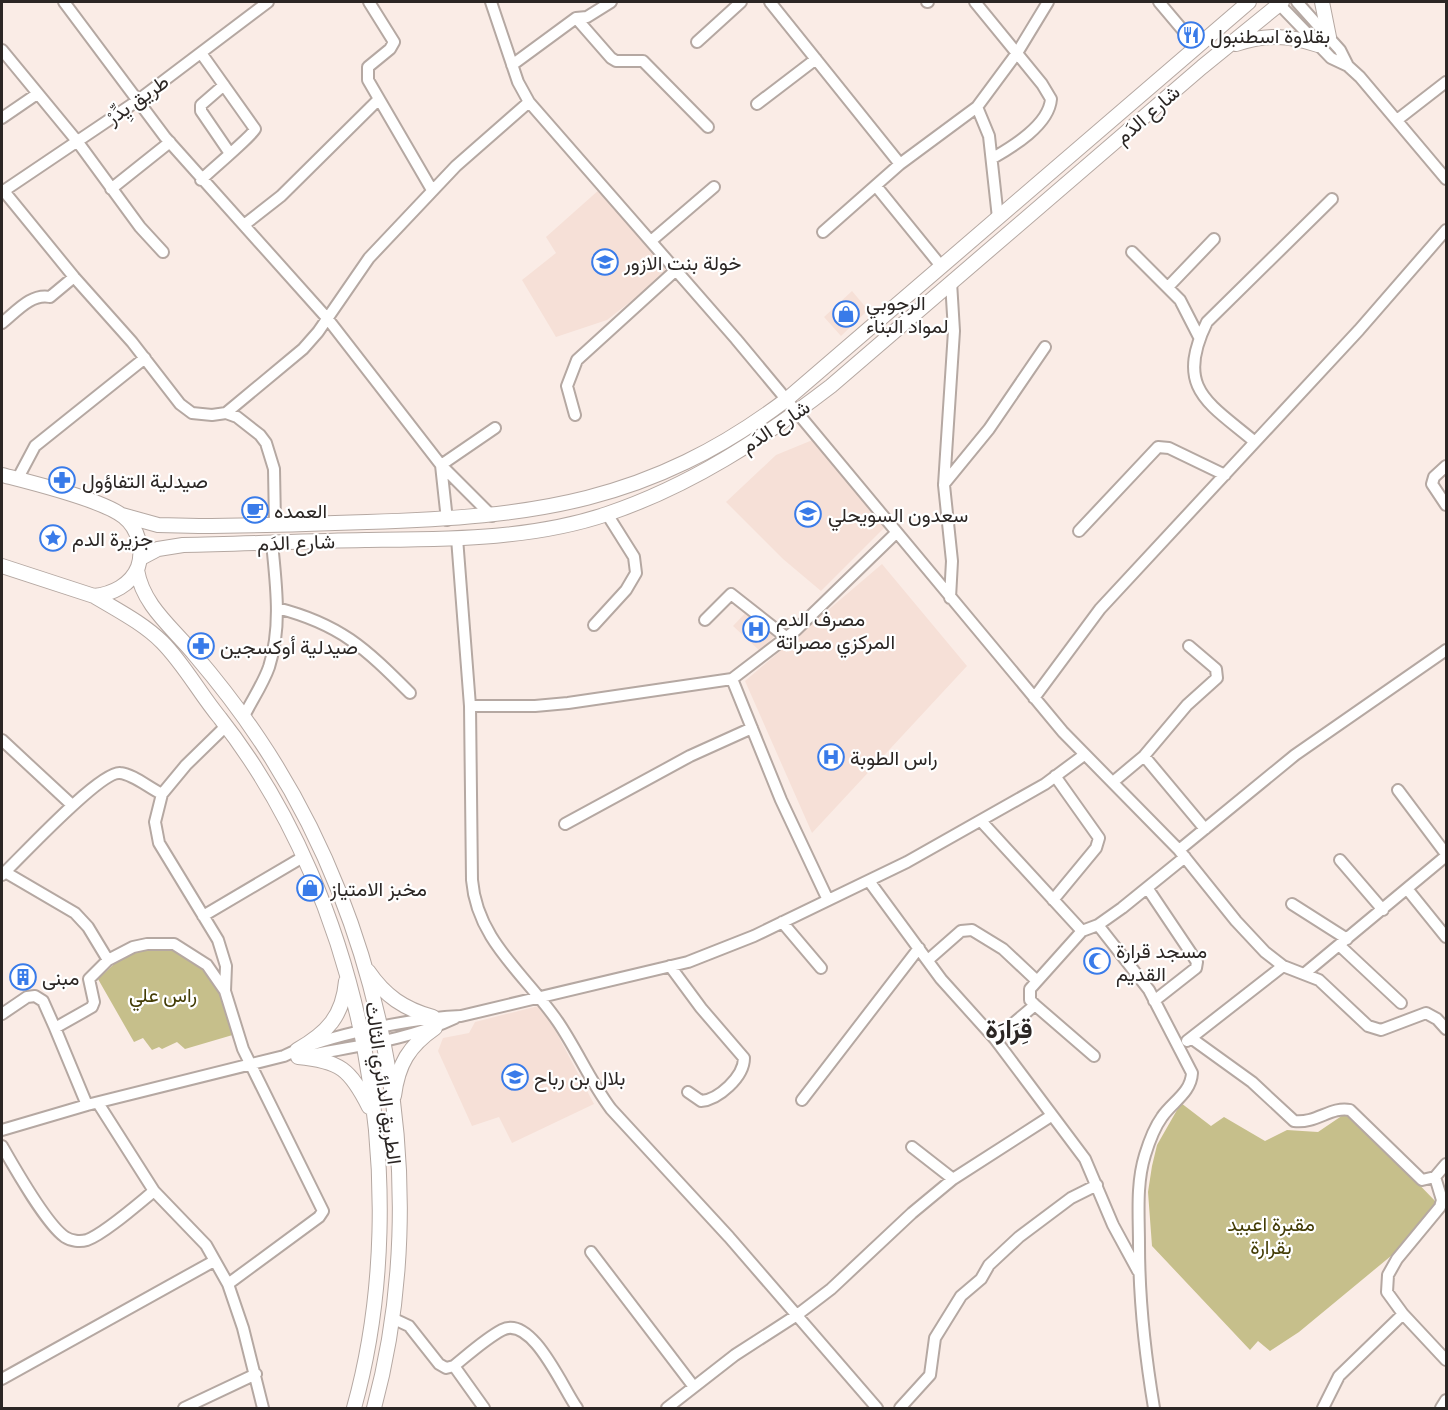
<svg xmlns="http://www.w3.org/2000/svg" width="1448" height="1410" font-family="'IBM Plex Sans',Vazirmatn,sans-serif">
<style>
.built{fill:#f6e0d7}
.green{fill:#c6bf8b}
.lines{fill:none;stroke-linecap:round;stroke-linejoin:round}
.minor-casing{stroke:#b5a8a2;stroke-width:14}
.major-casing{stroke:#b5a8a2;stroke-width:16}
.minor{stroke:#fff;stroke-width:10}
.major{stroke:#fff;stroke-width:14}
.labels{text-anchor:middle;dominant-baseline:central;stroke-width:4.5;stroke-linejoin:round;paint-order:stroke}
.poi-label{font-size:20px;fill:#2b2624;stroke:#fff;text-anchor:start}
.street-label{font-size:20px;fill:#2b2624;stroke:#fff}
.park-label{font-size:20px;fill:#433c05;stroke:#fff}
.district-label{font-size:26px;font-weight:bold;fill:#2b2624;stroke:#fff}
</style>
<rect width="100%" height="100%" fill="#faece6"/>
<path class="built" d="M600 189 671 270 607 320 556 337 522 280 556 253 546 237Z
M852 291 868 310 841 336 824 317Z
M815 439 843 477 886 526 821 591 783 559 726 502 776 455Z
M882 564 967 666 812 833 745 681Z
M752 606 778 632 760 651 733 626Z
M542 1005 594 1104 512 1143 499 1117 472 1126 438 1051 443 1038 469 1033 475 1022Z"/>
<path class="green" d="M151 945 191 953 219 984 236 1034 185 1049 177 1042 162 1049 159 1047 152 1050 143 1038 134 1042 98 979 126 953Z
M1181 1103 1211 1126 1224 1117 1265 1141 1287 1130 1318 1132 1346 1113 1374 1138 1438 1204 1397 1251 1299 1332 1270 1351 1258 1341 1250 1350 1152 1246 1148 1192 1152 1166 1157 1145Z"/>
<g class="lines">
<g class="minor-casing">
<path id="minor" d="M64 2 165 137 327 318 441 465 492 516
M369 2 394 42 390 49 368 67V80L432 190
M491 2 518 82 529 102 736 339 1063 732 1179 850 1295 755 1446 650
M770 2 900 164
M927 2H928
M975 2 1042 84 1051 99C1049 125 1012 147 993 158
M1159 2 1197 47
M1277 2 1331 58 1348 66 1360 77 1446 179
M1297 2 1340 50 1348 66
M576 18 611 58 616 61H643L708 127
M697 42 741 2
M2 50 77 141 140 227 163 252
M201 53 255 129C253 135 210 171 201 180
M512 65 576 18 587 17 611 2
M224 85 201 105V111L229 152
M757 104 816 59
M977 107 989 136 998 218
M2 118 37 94
M1397 120 1446 82
M876 186 941 266
M111 189 170 142
M3 190 74 277 132 342 180 404 192 413 212 415 226 413 237 417 260 435 266 443 274 469 275 524
M2 192 137 101 268 2
M244 225 281 196 379 99
M823 232 900 164 977 107 1017 53 1048 2
M651 241 714 187
M1132 252 1180 300 1199 337
M1169 286 1214 239
M2 323C16 312 31 293 50 297L74 277
M226 413 303 349 318 332 369 258 456 166 529 102
M575 415 567 386 577 360 676 270
M1255 442C1209 403 1174 389 1207 322L1332 199
M441 465 495 428
M441 465 447 520
M1446 466 1434 477 1432 484 1446 505
M18 478 35 446 145 358
M944 484 989 429 1045 347
M1079 531 1158 447 1169 448 1225 475
M457 538 470 706 472 880C477 941 526 975 558 1022 577 1050 590 1081 611 1109L729 1237 877 1408
M950 598 952 561 944 485 954 331 951 282
M277 608C340 624 365 648 410 693
M705 620 731 594 787 638
M594 625 626 590 636 573 634 557 607 514
M732 679 781 800 828 900
M1034 698 1100 609 1359 330 1446 230
M470 706H535L568 703 732 679 796 630 896 533
M244 716C252 700 263 684 269 667 282 627 276 584 272 543
M2 740 72 805
M1144 756 1205 829
M1113 782 1144 756 1187 705 1217 678 1216 669 1189 646
M1398 790 1446 854
M162 794 155 822 159 843 218 940 226 966 225 991 243 1049 323 1211 319 1217 228 1284
M981 821 1082 931
M565 824 690 756 752 728
M1179 850 1236 921 1265 952 1283 966 1319 980 1368 1026 1381 1030 1426 1013 1437 1019 1446 1029
M1340 860 1383 910
M5 872 75 913 88 927 108 960
M2 875C20 858 100 771 120 773 133 774 149 788 162 794L186 765 226 726
M869 881 941 979 995 1039 1085 1159 1113 1225 1138 1271
M1148 889 1197 962 1196 968 1154 1001
M1408 890 1446 937
M1053 900 1096 848 1099 838 1055 776
M1292 904 1347 939
M203 916 303 857
M782 922 821 968
M1098 925 1149 990 1192 1073C1191 1093 1172 1102 1162 1117 1154 1128 1149 1142 1145 1155 1136 1184 1139 1215 1139 1245 1139 1300 1145 1354 1154 1408
M1339 945 1401 1003
M928 960 961 931 972 930 1003 949 1036 980
M670 966 701 1008 744 1058C744 1077 718 1100 701 1101L688 1092
M1304 974 1446 856
M2 1014 27 997 35 996 43 1001 55 1028
M1191 1038 1252 1082 1294 1121C1316 1124 1331 1106 1350 1110L1422 1180 1435 1177 1446 1164
M995 1039 1035 1005
M1187 1041 1283 966
M305 1056C355 1046 409 1040 455 1018
M1094 1056 1035 1005 1030 1000V989L1082 931 1098 925 1122 908 1185 857
M802 1100 919 948
M98 1103 154 1191 206 1245 228 1284 243 1328 263 1408
M87 1105 55 1028 92 1007 94 1002 89 979 108 960 133 947 147 944H174L207 965 225 991
M2 1130 87 1105 284 1056C326 1035 414 1018 461 1016L688 962 754 936 907 862 1045 784 1084 755
M2 1146C14 1167 46 1224 65 1237 71 1241 80 1242 87 1240 104 1234 138 1204 154 1191
M912 1147 953 1179
M1435 1177 1442 1200 1440 1207 1397 1259 1388 1275 1387 1292 1403 1314 1446 1360
M591 1252 694 1387
M392 1318 409 1326 439 1364 446 1368 454 1366C469 1354 485 1339 502 1330 532 1314 563 1389 577 1408
M454 1366 484 1408
M2 1379 214 1261
M184 1408 256 1374
M667 1408 735 1355 797 1315 831 1289 912 1213 953 1179 1051 1116
M900 1408 930 1375 935 1338 961 1296 981 1279 989 1265 1019 1237 1071 1198 1097 1185
M1323 1408 1339 1376 1403 1314
M1441 1408 1446 1400"/>
</g>
<g class="major-casing">
<path id="major" d="M1322 2 1329 37
M1236 44C1266 34 1288 35 1318 45
M2 475C29 482 104 500 124 517 138 528 144 550 138 567 131 585 112 594 94 596L2 566
M122 515 158 525 199 526C255 526 311 524 367 522 533 517 649 503 786 400L1249 2
M141 558 158 549 183 545C244 544 304 541 365 540 446 539 530 540 607 514 690 486 762 439 831 386L1202 67 1282 2
M137 570C143 606 173 628 195 655 218 682 239 709 259 739 387 929 434 1186 374 1408
M94 596C117 610 143 623 162 642 184 664 200 694 220 718 364 901 416 1185 354 1408
M368 971C385 996 404 1009 433 1017
M297 1050C327 1033 343 1016 346 981
M298 1057C340 1061 350 1069 369 1107
M394 1096C398 1064 409 1046 435 1028"/>
</g>
<use href="#minor" class="minor"/>
<use href="#major" class="major"/>
</g>
<defs>
<g id="restaurant-ring" transform="scale(1.35)"><circle r="9.5" fill="#fff" stroke="#397be9" stroke-width="1.5"/><path d="M-5-6h1v4h1v-4h1v4h1v-4h1v5L-1.5 .5V6h-2V.5L-5-1ZM5-6V6H3V1.5H1.5Q1.5-4 5-6Z" fill="#397be9"/></g>
<g id="school-ring" transform="scale(1.35)"><circle r="9.5" fill="#fff" stroke="#397be9" stroke-width="1.5"/><path d="M0-5L7-2L0 1L-7-2ZM-4 1L0 2.5L4 1V4Q0 6-4 4Z" fill="#397be9"/></g>
<g id="shop-ring" transform="scale(1.35)"><circle r="9.5" fill="#fff" stroke="#397be9" stroke-width="1.5"/><path d="M-5-2.5h2.3a2.7 3.5 0 0 1 5.4 0H5L5.5 6h-11ZM-1.5-2.5h3a1.5 2.3 0 0 0-3 0Z" fill="#397be9"/></g>
<g id="pharmacy-ring" transform="scale(1.35)"><circle r="9.5" fill="#fff" stroke="#397be9" stroke-width="1.5"/><path d="M-2-6h4v4h4v4h-4v4h-4v-4h-4v-4h4Z" fill="#397be9"/></g>
<g id="cafe-ring" transform="scale(1.35)"><circle r="9.5" fill="#fff" stroke="#397be9" stroke-width="1.5"/><path d="M-5.5-4.5H6V0H3Q3 3.5 0 3.5H-2.5Q-5.5 3.5-5.5 0ZM3-3.2v2h1.7v-2ZM-6 4.5H4V6H-6Z" fill="#397be9"/></g>
<g id="sight-ring" transform="scale(1.35)"><circle r="9.5" fill="#fff" stroke="#397be9" stroke-width="1.5"/><path d="M0-6L1.8-2.2L6-1.7L2.9 1.2L3.7 5.4L0 3.3L-3.7 5.4L-2.9 1.2L-6-1.7L-1.8-2.2Z" fill="#397be9"/></g>
<g id="hospital-ring" transform="scale(1.35)"><circle r="9.5" fill="#fff" stroke="#397be9" stroke-width="1.5"/><path d="M-5-5h3v3.5h4V-5h3V5h-3V1.5h-4V5h-3Z" fill="#397be9"/></g>
<g id="mosque-ring" transform="scale(1.35)"><circle r="9.5" fill="#fff" stroke="#397be9" stroke-width="1.5"/><path d="M3.5-4.9A6 6 0 1 0 3.5 4.9A5 5 0 1 1 3.5-4.9Z" fill="#397be9"/></g>
<g id="building-ring" transform="scale(1.35)"><circle r="9.5" fill="#fff" stroke="#397be9" stroke-width="1.5"/><path d="M-4-6H4V6H1V3H-1V6H-4ZM-2.5-4.3h1.7v1.8h-1.7ZM.8-4.3h1.7v1.8H.8ZM-2.5-1h1.7V.8h-1.7ZM.8-1h1.7V.8H.8Z" fill="#397be9"/></g>
</defs>
<g fill-rule="evenodd">
<use href="#restaurant-ring" x="1191" y="35"/>
<use href="#school-ring" x="605" y="262"/>
<use href="#shop-ring" x="846" y="314"/>
<use href="#pharmacy-ring" x="62" y="480"/>
<use href="#cafe-ring" x="255" y="510"/>
<use href="#school-ring" x="808" y="514"/>
<use href="#sight-ring" x="53" y="538"/>
<use href="#hospital-ring" x="756" y="629"/>
<use href="#pharmacy-ring" x="201" y="646"/>
<use href="#hospital-ring" x="831" y="757"/>
<use href="#shop-ring" x="310" y="888"/>
<use href="#mosque-ring" x="1097" y="961"/>
<use href="#building-ring" x="23" y="977"/>
<use href="#school-ring" x="515" y="1077"/>
</g>
<g class="labels">
<g class="poi-label">
<text x="1210" y="35">بقلاوة اسطنبول</text>
<text x="624" y="262">خولة بنت الازور</text>
<text x="866" y="302">الرجوبي<tspan x="866" dy="23">لمواد البناء</tspan></text>
<text x="82" y="480">صيدلية التفاؤول</text>
<text x="274" y="510">العمده</text>
<text x="828" y="514">سعدون السويحلي</text>
<text x="72" y="538">جزيرة الدم</text>
<text x="776" y="618">مصرف الدم<tspan x="776" dy="23">المركزي مصراتة</tspan></text>
<text x="220" y="646">صيدلية أوكسجين</text>
<text x="850" y="757">راس الطوبة</text>
<text x="330" y="888">مخبز اﻻمتياز</text>
<text x="1116" y="950">مسجد قرارة<tspan x="1116" dy="23">القديم</tspan></text>
<text x="42" y="977">مبنى</text>
<text x="534" y="1077">بلال بن رباح</text>
</g>
<g class="street-label">
<text transform="translate(137 99) rotate(-35)">طريق يِدِّرْ</text>
<text transform="translate(1147 114) rotate(-41)">شارع الدَم</text>
<text transform="translate(775 426) rotate(-34)">شارع الدَم</text>
<text transform="translate(296 542) rotate(-2)">شارع الدَم</text>
<text transform="translate(384 1083) rotate(82)">الطريق الدائري الثالث</text>
</g>
<g class="park-label">
<text x="163" y="994">راس علي</text>
<text x="1271" y="1223">مقبرة اعبيد<tspan x="1271" dy="23">بقرارة</tspan></text>
</g>
<g class="district-label">
<text x="1009" y="1028">قِرَارَة</text>
</g>
</g>
<rect width="1448" height="1410" fill="none" stroke="#2b2624" stroke-width="6"/>
</svg>
